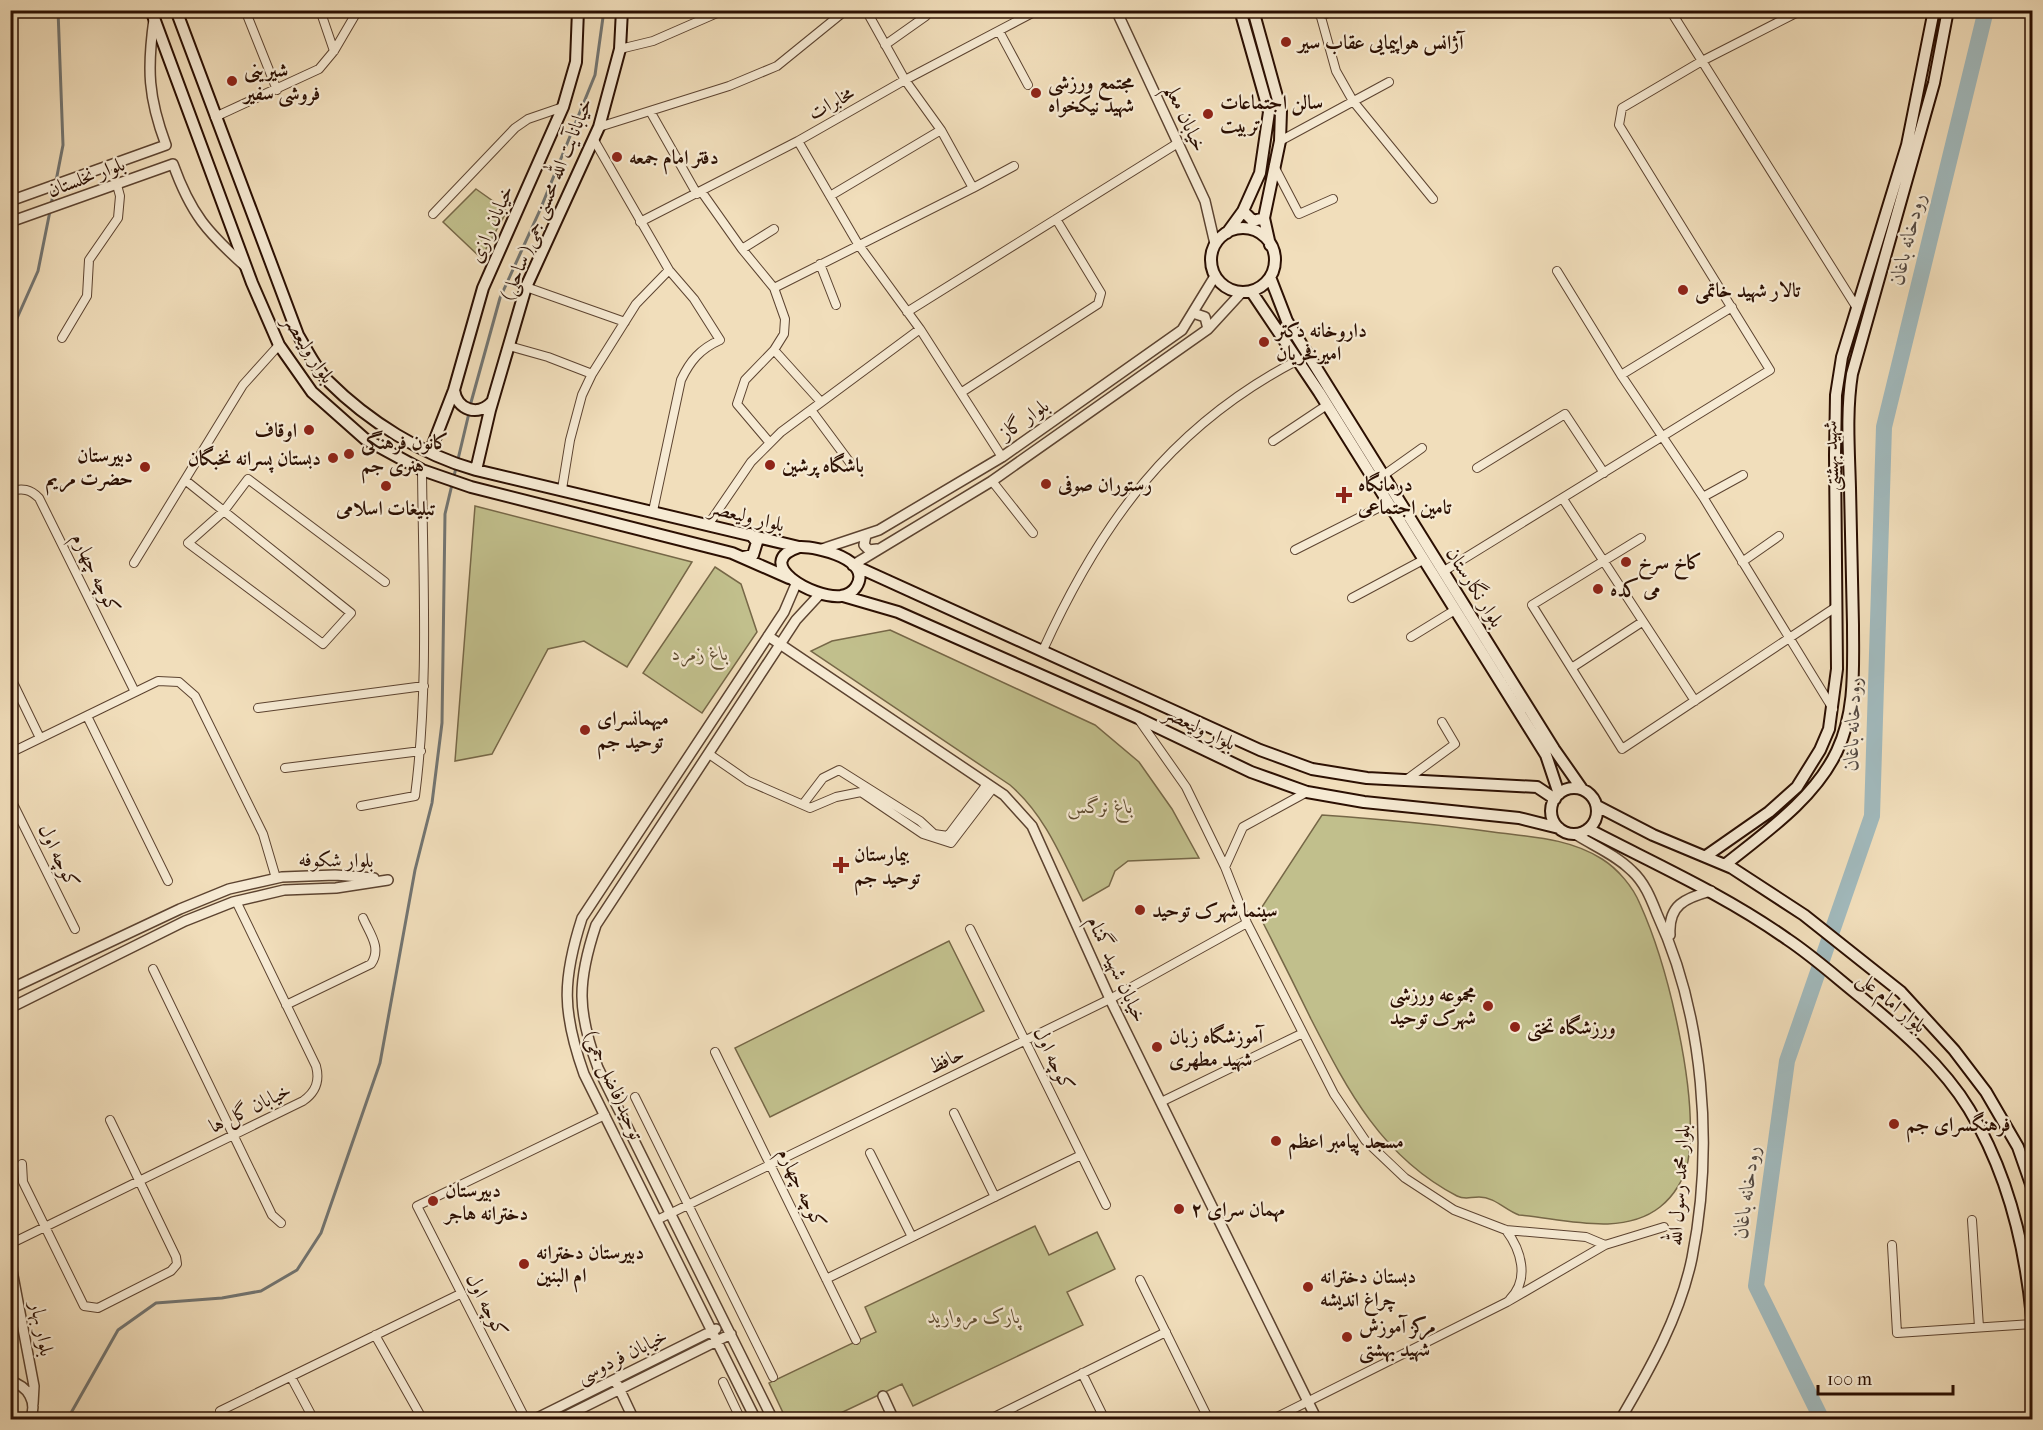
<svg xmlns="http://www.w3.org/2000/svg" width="2043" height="1430" font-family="'IM FELL French Canon',Amiri,serif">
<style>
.green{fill:#c1bf8c;stroke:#766747;stroke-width:1.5}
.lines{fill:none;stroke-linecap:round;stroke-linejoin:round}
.stream{stroke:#727572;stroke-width:3}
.river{stroke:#a1b9bc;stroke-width:16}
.minor-casing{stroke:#5c4330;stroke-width:10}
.tertiary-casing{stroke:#5c4330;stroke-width:12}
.secondary-casing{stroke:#2b0f02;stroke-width:14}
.minor{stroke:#f6ead3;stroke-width:8}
.tertiary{stroke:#f6ead3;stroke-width:9}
.secondary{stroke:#f6ead3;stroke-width:10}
.poi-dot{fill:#8f2418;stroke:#f6ead3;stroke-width:2}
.labels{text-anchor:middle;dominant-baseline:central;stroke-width:4.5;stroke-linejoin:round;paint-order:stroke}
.poi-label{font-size:20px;font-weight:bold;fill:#2b0f02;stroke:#f6ead3;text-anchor:start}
.street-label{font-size:20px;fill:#2b0f02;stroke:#f6ead3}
.park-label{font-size:20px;font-style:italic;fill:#604d32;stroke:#f6ead3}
.water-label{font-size:21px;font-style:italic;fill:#544a43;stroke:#f6ead3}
</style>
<rect width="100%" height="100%" fill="#f1debb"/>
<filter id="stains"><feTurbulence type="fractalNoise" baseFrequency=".00333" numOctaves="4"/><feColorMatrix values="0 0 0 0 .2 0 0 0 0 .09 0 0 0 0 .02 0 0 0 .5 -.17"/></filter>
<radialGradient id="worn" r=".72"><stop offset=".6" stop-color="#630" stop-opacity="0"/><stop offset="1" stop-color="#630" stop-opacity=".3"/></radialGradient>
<path class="green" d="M476 189 507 211 481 258 443 222Z
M475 506 692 562 627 667 584 641 548 649 492 754 455 761Z
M715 567 741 584 757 632 702 713 643 673Z
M890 630 1095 725 1139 762 1172 809 1199 858 1128 861 1115 871 1109 886 1083 901C1062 859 1046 816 1010 785L811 651 832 641Z
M1322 815C1379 819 1436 824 1493 832 1531 837 1569 838 1602 859 1618 869 1633 887 1640 904 1668 966 1699 1094 1688 1161 1685 1178 1674 1196 1660 1207 1622 1237 1564 1219 1519 1215 1505 1210 1495 1197 1479 1197 1470 1197 1465 1200 1457 1196 1382 1157 1348 1091 1311 1019 1294 984 1276 948 1258 913Z
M949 941 984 1011 770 1117 735 1048Z
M1035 1226 1049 1255 1097 1232 1115 1269 1067 1292 1083 1325 913 1406 902 1384 828 1419H786L769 1383 876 1332 865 1307Z"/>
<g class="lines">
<path class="stream" d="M56 181 63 145 58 10
M51 204 55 187
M10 334 38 271 50 211
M470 406 500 298 540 210 595 75 604 10
M67 1420 118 1330 156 1303 222 1298 261 1291 297 1270 321 1233 380 1063 415 870 432 803 442 723 445 514 469 413"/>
<path class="river" d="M1822 1420 1756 1286 1787 1061 1872 816 1884 427 1986 10"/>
<g class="minor-casing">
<path id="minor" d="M245 10 277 90
M320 10 334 51
M1319 10 1336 71 1353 101 1433 199
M1670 10 1857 308
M1320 16 1336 10
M999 31 1028 85
M885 45 926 16
M620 49 653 41 724 10
M650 111 697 194
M215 117 319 69 334 51 358 10
M599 127 729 86 777 66 846 10
M594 140 669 270 694 299 720 340C700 349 690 361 681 380L653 511
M798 141 858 244 920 329 1002 457
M1280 141 1389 82
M1274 166 1299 214 1333 199
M973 188 1014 166
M701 191 742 249 774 288 785 319 784 334 774 350 821 402
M830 196 941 130
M433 214 515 128 528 119 563 107
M640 222 798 141 905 80 1038 10
M742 249 774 229
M820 264 836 305
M1557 271 1621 375 1703 497 1833 709
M526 287 625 322
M774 288 973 188 941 130 905 80 866 10
M907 312 1178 143
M62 338 87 296 89 260 118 218 120 196 117 185
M509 346 548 357 592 374
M1621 375 1732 307
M962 392 1098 304 1101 293 1056 219
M811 410 851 464
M1273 441 1327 405
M770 443 737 404 745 380 774 350
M1477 468 1565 414 1604 473
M1384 475 1422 448
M185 480 351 613 323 644 188 543 224 511 248 479 385 582
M992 481 1033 533
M562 489 570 440 582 395 592 374 636 304 669 270
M10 491C23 488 30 489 39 498L135 692
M1703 497 1743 475
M1563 499 1695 701
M708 525 751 462 781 432 920 329
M1641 538 1532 605 1622 749 1836 607
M1295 550 1388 503
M1742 562 1779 536
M134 563 243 385 279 345
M1444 571 1770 370 1619 125 1622 108 1702 61 1802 10
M1352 598 1423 560
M1411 637 1455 610
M1043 650C1101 522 1171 426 1298 360
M1573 667 1642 622
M10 676 40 738
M258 708 424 686
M87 716 168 881
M1139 720 1186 787 1225 867 1247 923 1334 1094 1365 1140 1405 1178 1454 1210 1506 1230 1586 1237 1605 1245
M10 753 158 681 179 682 195 696 263 834 276 878
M709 754 748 781 810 808 836 797 861 792 923 834 951 843 993 788
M285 768 421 751
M1406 780 1455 744 1442 722
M10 798 75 929
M804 803 823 778 839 770 920 821 934 834 948 836 987 784
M361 806 415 796C429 688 423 579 422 470
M1225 867 1243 827 1307 792
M970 929 1106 1205
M153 969 272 1215 281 1223
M286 1005 371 964C382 948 370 934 363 918
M715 1052 856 1340
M635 1097 773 1377
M1161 1102 1303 1033
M954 1113 995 1197
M870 1153 912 1237
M22 1164 23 1182 84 1306 98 1308 171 1271 177 1264 176 1257 110 1120
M657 1220 1110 999 1247 923
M1972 1220 1979 1327
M1506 1230C1521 1250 1530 1279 1510 1299
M10 1244 303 1101C316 1092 320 1081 316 1066L236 901
M1892 1245 1897 1333 2032 1324
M826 1279 1081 1155
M1140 1280 1209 1420
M375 1335 423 1420
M1082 1373 1105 1420
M291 1377 314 1420
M723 1382 741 1420
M220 1411 460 1294
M526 1420 417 1206 605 1115
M988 1420 1166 1332
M1271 1420 1507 1302 1605 1245 1664 1227"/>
</g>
<g class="tertiary-casing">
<path id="tertiary" d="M1116 10 1205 201 1215 244
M10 201 166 145C148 97 147 69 154 19
M10 222 173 164C191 214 207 232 246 267
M1193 313 1205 317 1208 329
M866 535 864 545 869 550 877 549
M822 549 879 530 1002 457 1182 330 1215 276
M853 565 992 481 1208 329 1242 292
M768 636 1004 795 1032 826 1110 999 1317 1420
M1575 834C1594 846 1616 855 1632 871 1645 883 1651 899 1657 914 1704 1015 1714 1148 1692 1258 1680 1316 1650 1369 1620 1420
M1670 935C1668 905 1685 898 1711 891
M10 989 180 909 229 889 282 877 335 875 374 878
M10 1008 185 921 233 902 284 890 336 888 388 880
M10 1260 34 1386 33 1404
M10 1381C28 1386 38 1402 30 1420
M617 1384 634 1420
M883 1396 894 1420
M533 1420 716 1329
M558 1420 731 1334
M756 1420 584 1074C562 1012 562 980 582 918L784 612 796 584
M773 1420 598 1068C577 1011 577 982 596 925L796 620 820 594"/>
</g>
<g class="secondary-casing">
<path id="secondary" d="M151 10 252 283 279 345 312 392 365 439 422 470 471 487 732 553 789 578
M176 10 298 335C307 350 316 369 328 381 368 421 422 455 476 470L799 547
M1253 10 1281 111 1280 141 1264 218 1270 245
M1243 211 1253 221 1264 218
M1211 260a32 32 0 1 1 64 0a32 32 0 1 1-64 0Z
M1227 233 1243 211 1260 173 1269 112 1240 10
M1270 277 1287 321 1554 749 1582 789
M1251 291 1319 392 1546 755 1559 794
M454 390C457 410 478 417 492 402
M430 452 454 390 483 288 563 107 576 62 578 10
M476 470 490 410 526 287 599 127 620 49 622 10
M799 547C817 546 874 560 856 587 852 593 847 595 841 596 813 599 751 563 799 547Z
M744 557 753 555 757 542 750 534
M853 565 1260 750 1312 769 1367 778 1537 787 1555 799
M843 596 898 612 1138 718 1251 772 1307 792 1364 802 1519 818 1559 828
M1551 811a23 23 0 1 1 46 0a23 23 0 1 1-46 0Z
M1597 806 1653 835 1732 868 1804 915 1901 992 1954 1050 1986 1092 2018 1147 2032 1187
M1588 829C1655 864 1725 895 1787 939 1814 957 1838 979 1862 998 1901 1030 1943 1066 1969 1109 2008 1173 2025 1244 2032 1317
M1706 856 1769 812 1797 787 1820 750 1829 729 1837 669 1835 455 1836 395 1842 357 1907 145 1934 10
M1726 864C1766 832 1815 798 1837 751 1856 711 1853 668 1853 625 1852 579 1851 534 1850 488 1849 450 1846 412 1852 374L1934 83 1948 10"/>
</g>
<use href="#minor" class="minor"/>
<use href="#tertiary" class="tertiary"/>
<use href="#secondary" class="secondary"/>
</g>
<g class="poi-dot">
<circle cx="1286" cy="42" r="6"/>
<circle cx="232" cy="81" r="6"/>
<circle cx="1036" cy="93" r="6"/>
<circle cx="1208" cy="114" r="6"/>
<circle cx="617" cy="157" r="6"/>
<circle cx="1683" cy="290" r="6"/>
<circle cx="1264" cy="342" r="6"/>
<circle cx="309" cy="430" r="6"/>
<circle cx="349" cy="454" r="6"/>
<circle cx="333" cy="458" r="6"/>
<circle cx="770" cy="465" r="6"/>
<circle cx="145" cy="467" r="6"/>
<circle cx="1046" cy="484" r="6"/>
<circle cx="386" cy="486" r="6"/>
<path d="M1341 486h6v6h6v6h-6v6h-6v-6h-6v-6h6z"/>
<circle cx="1626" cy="562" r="6"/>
<circle cx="1598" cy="589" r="6"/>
<circle cx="585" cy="730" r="6"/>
<path d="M838 856h6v6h6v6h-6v6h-6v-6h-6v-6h6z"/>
<circle cx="1140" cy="910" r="6"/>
<circle cx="1488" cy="1006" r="6"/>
<circle cx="1515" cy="1027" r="6"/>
<circle cx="1157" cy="1047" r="6"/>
<circle cx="1894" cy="1124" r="6"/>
<circle cx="1276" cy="1141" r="6"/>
<circle cx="433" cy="1201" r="6"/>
<circle cx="1179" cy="1209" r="6"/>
<circle cx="524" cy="1264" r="6"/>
<circle cx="1308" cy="1287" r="6"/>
<circle cx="1347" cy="1337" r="6"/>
</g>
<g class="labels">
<g class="poi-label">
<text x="1298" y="42">آژانس هواپیمایی عقاب سیر</text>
<text x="244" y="70">شیرینی<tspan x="244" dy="23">فروشی سفیر</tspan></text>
<text x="1048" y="82">مجتمع ورزشی<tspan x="1048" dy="23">شهید نیکخواه</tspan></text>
<text x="1220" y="102">سالن اجتماعات<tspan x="1220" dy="23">تربیت</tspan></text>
<text x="629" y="157">دفتر امام جمعه</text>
<text x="1695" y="290">تالار شهید خاتمی</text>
<text x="1276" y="330">داروخانه دکتر<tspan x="1276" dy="23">امیرفخریان</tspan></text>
<text x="297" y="430" text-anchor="end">اوقاف</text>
<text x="361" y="442">کانون فرهنگی<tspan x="361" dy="23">هنری جم</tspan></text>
<text x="133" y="455" text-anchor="end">دبیرستان<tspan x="133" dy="23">حضرت مریم</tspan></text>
<text x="321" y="458" text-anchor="end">دبستان پسرانه نخبگان</text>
<text x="782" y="465">باشگاه پرشین</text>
<text x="1058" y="484">رستوران صوفی</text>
<text x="1358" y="484">درمانگاه<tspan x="1358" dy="23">تامین اجتماعی</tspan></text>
<text x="386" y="508" text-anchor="middle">تبلیغات اسلامی</text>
<text x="1638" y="562">کاخ سرخ</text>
<text x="1610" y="589">می کده</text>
<text x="597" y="718">میهمانسرای<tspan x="597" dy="23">توحید جم</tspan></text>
<text x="854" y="854">بیمارستان<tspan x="854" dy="23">توحید جم</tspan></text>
<text x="1152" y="910">سینما شهرک توحید</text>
<text x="1476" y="994" text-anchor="end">مجموعه ورزشی<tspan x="1476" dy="23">شهرک توحید</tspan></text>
<text x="1527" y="1027">ورزشگاه تختی</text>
<text x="1169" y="1036">آموزشگاه زبان<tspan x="1169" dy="23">شهید مطهری</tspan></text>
<text x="1906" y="1124">فرهنگسرای جم</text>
<text x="1288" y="1141">مسجد پیامبر اعظم</text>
<text x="445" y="1190">دبیرستان<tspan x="445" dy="23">دخترانه هاجر</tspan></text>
<text x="1191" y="1209">مهمان سرای ۲</text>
<text x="536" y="1252">دبیرستان دخترانه<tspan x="536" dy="23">ام البنین</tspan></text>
<text x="1320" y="1276">دبستان دخترانه<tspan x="1320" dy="23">چراغ اندیشه</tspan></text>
<text x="1359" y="1326">مرکز آموزش<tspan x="1359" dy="23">شهید بهشتی</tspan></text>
</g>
<g class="street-label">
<text transform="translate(831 103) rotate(-29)">مخابرات</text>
<text transform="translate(1186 118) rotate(65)">خیابان معلم</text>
<text transform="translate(86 177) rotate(-20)">بلوار نخلستان</text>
<text transform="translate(546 199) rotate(-68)">خیابانآیت الله محسنی جمی( ساحلی)</text>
<text transform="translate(491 224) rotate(-66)">خیابان رازی</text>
<text transform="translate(309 349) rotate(57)">بلوار ولیعصر</text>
<text transform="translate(1024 419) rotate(-35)">بلوار گاز</text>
<text transform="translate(1831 456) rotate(-92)">شهید بهشتی</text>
<text transform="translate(747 516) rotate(14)">بلوار ولیعصر</text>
<text transform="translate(96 573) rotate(64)">کوچه چهارم</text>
<text transform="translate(1475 587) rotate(58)">بلوار نگارستان</text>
<text transform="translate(1200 728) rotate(26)">بلوار ولیعصر</text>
<text transform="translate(59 856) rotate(64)">کوچه اول</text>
<text transform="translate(336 860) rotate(1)">بلوار شکوفه</text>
<text transform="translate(1117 969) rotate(65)">خیابان شهید گمنام</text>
<text transform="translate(1892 1002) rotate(40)">بلوار امام علی</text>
<text transform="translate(1054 1059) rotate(64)">کوچه اول</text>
<text transform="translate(946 1060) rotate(-26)">حافظ</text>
<text transform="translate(614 1085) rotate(66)">توحید(فاضل جمی)</text>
<text transform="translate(250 1108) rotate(-26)">خیابان گل ها</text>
<text transform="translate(1679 1185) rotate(-86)">بلوار محمد رسول الله</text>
<text transform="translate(802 1188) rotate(64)">کوچه چهارم</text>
<text transform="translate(487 1305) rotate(63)">کوچه اول</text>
<text transform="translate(42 1329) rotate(79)">بلوار بهار</text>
<text transform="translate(622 1356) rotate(-26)">خیابان فردوسی</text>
</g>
<g class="park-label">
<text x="700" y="653">باغ زمرد</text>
<text x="1100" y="806">باغ نرگس</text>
<text x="974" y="1316">پارک مروارید</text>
</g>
<g class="water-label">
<text transform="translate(1907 239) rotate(-76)">رودخانه باغان</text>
<text transform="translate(1852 724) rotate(-88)">رودخانه باغان</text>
<text transform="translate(1746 1192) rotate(-82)">رودخانه باغان</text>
</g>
</g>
<rect width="2043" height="1430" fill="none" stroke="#f1debb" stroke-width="36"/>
<rect x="12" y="12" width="2019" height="1406" fill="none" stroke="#2b0f02" stroke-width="3"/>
<rect x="18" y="18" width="2007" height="1394" fill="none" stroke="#2b0f02" stroke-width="1.5"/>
<path d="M1818 1385v9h135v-9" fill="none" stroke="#2b0f02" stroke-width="3"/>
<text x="1827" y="1385" font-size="18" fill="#2b0f02" stroke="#f6ead3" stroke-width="4.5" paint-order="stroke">100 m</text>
<rect width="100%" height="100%" filter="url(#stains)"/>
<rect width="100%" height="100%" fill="url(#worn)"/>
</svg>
